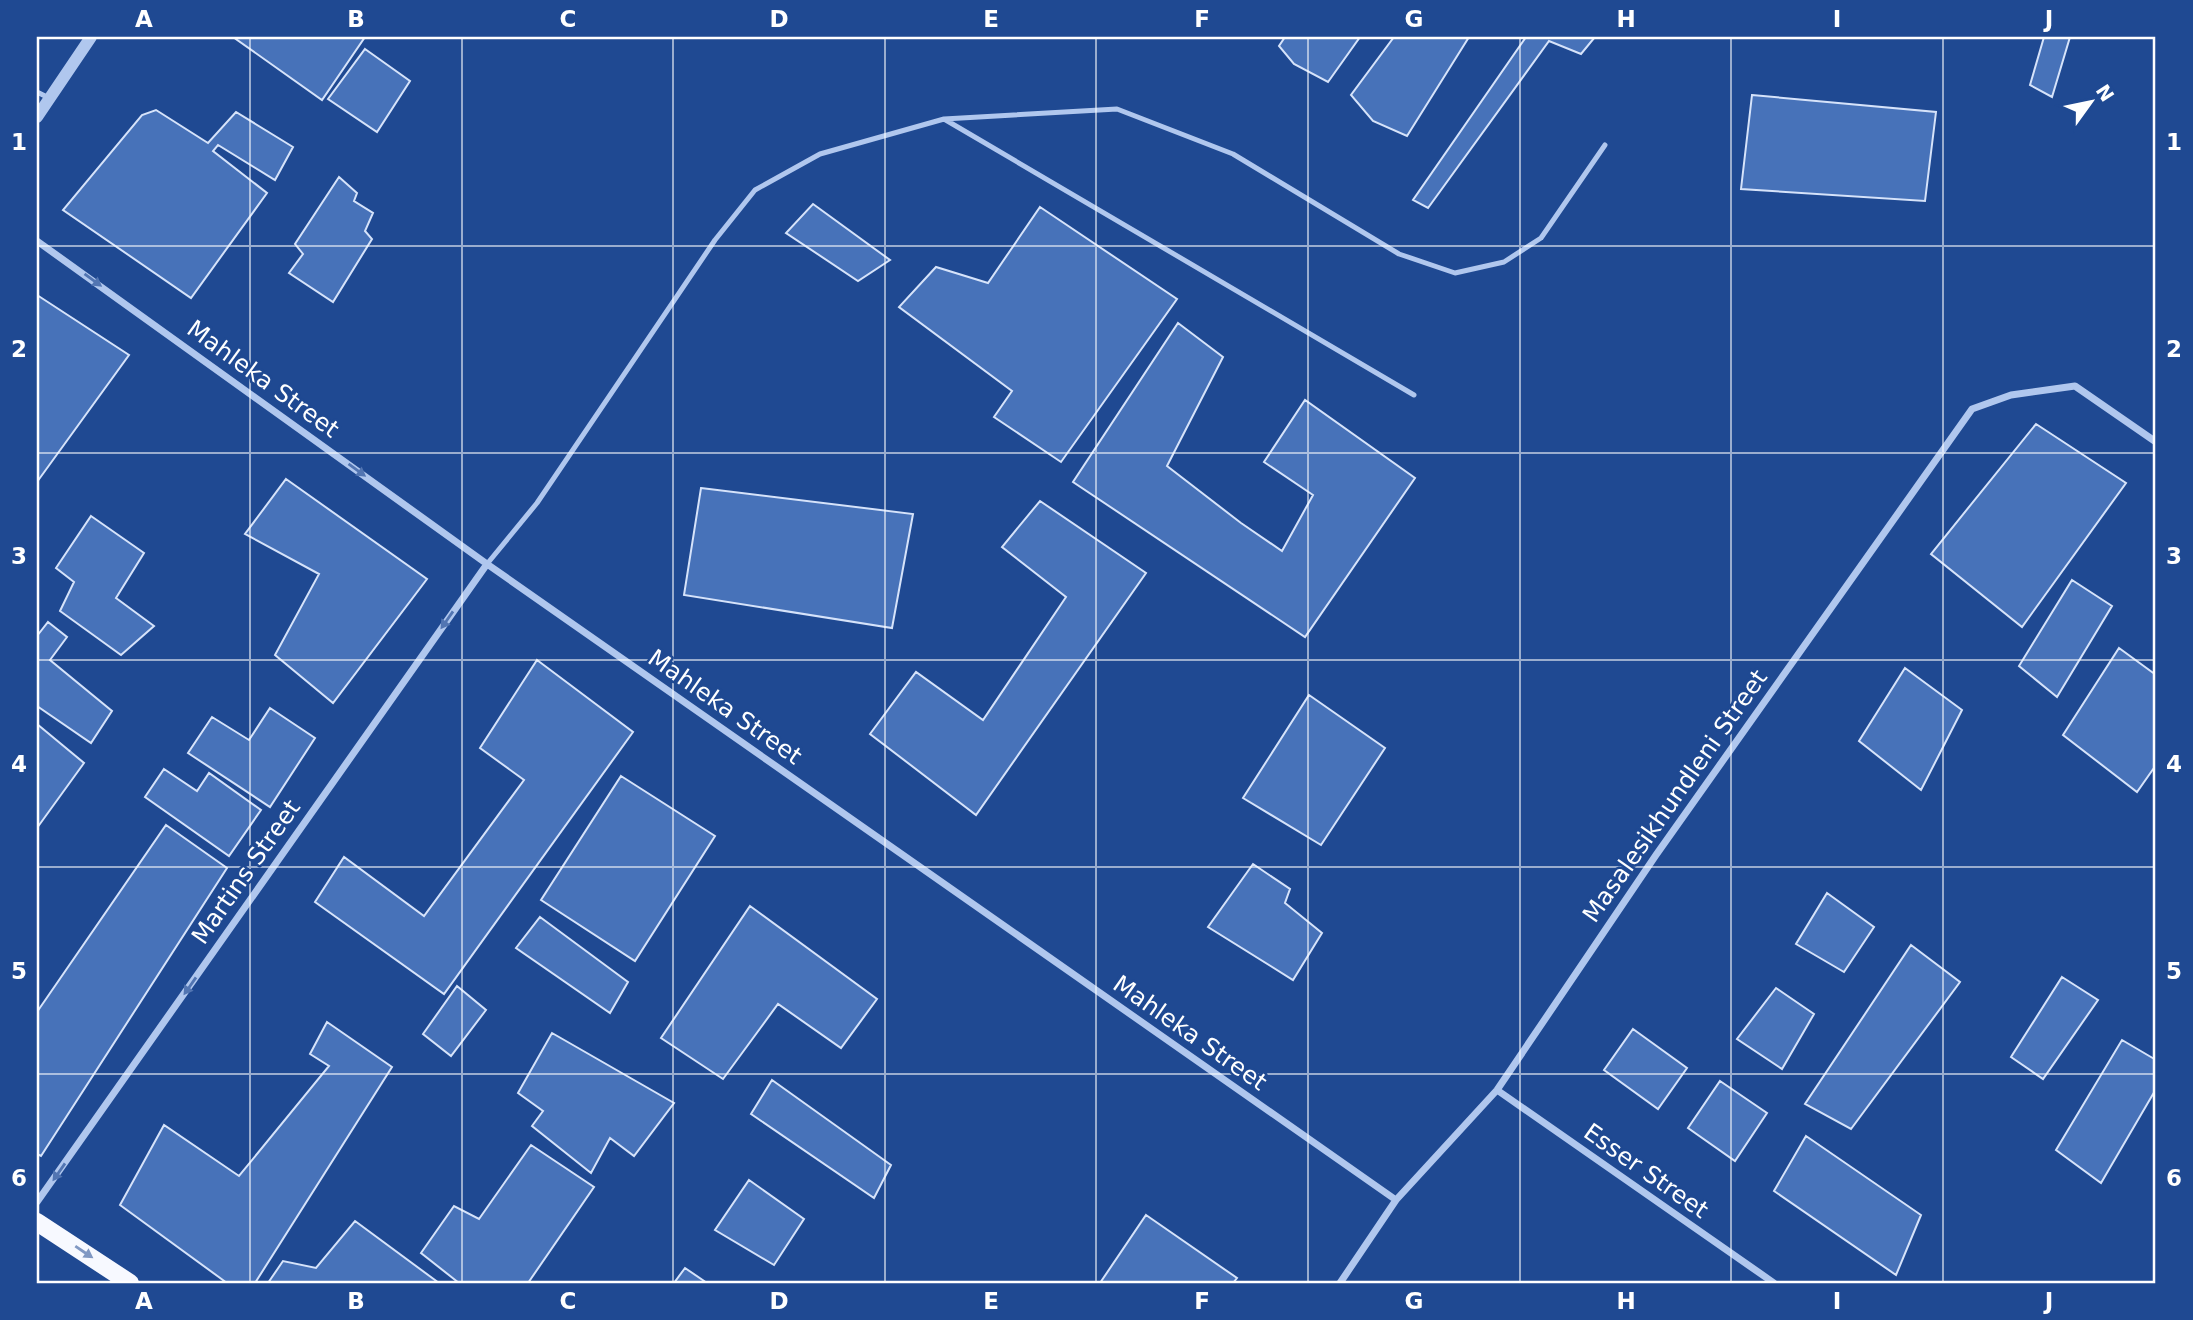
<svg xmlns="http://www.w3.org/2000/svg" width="2193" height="1320" font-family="'DejaVu Sans',sans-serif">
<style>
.building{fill:#4772b9;stroke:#d6e3fa;stroke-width:2}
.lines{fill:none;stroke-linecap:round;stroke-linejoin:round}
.service{stroke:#b0c7ee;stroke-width:5}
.minor{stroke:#b0c7ee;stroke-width:7}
.tertiary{stroke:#b0c7ee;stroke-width:12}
.primary{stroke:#f7f9ff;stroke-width:18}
.oneway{fill:#5275b2}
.oneway2{fill:#8098c3}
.grid{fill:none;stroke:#fff;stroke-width:2;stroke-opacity:0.55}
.labels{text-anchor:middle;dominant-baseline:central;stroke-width:5;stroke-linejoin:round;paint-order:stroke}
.street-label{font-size:24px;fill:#fff;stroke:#1f4992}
.neatline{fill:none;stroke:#fff;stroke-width:2.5}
.grid-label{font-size:23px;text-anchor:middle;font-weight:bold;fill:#fff}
</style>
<rect width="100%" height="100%" fill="#1f4992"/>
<path class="building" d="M233 37H365L322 100Z
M1285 37H1360L1328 82 1294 64 1279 46Z
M1394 37H1469L1407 136 1373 121 1351 95Z
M1526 37H1595L1581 54 1549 41 1428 208 1413 200Z
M2044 37H2070L2052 97 2030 85Z
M365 49 410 81 377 132 328 99Z
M1752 95 1936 112 1925 201 1741 189Z
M156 110 208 143 236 112 293 147 275 180 218 145 213 151 267 193 191 298 63 210 142 115Z
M339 177 357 193 354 201 373 213 365 231 372 239 333 302 289 273 303 254 295 244Z
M813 204 890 260 858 281 786 233Z
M1040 207 1177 299 1061 462 994 417 1012 391 899 307 936 267 988 283Z
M37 295 129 355 37 482Z
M1178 323 1223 357 1167 466 1241 523 1282 551 1313 495 1264 462 1305 400 1415 478 1305 637 1073 482Z
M2036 424 2126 483 2022 627 1931 554Z
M286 479 427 579 333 703 275 655 319 574 245 534Z
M701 488 913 514 892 628 684 595Z
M1040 501 1146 573 976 815 870 734 916 672 983 720 1066 597 1002 547Z
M91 516 144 553 116 598 154 626 121 655 60 611 74 582 56 568Z
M2072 580 2112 606 2057 697 2019 666Z
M48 622 67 637 50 660 112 711 91 743 37 706V636Z
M2119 648 2156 675V765L2137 792 2063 735Z
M537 660 633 732 444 994 315 902 344 857 424 916 524 780 480 748Z
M1905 668 1962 710 1921 790 1859 741Z
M1309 695 1385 748 1321 845 1243 798Z
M270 708 315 738 270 807 188 753 212 717 249 740Z
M37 724 84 763 37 828Z
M164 769 197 791 209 773 261 810 229 856 145 797Z
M621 776 715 836 635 961 541 900Z
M166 825 227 868 41 1156 37 1154V1012Z
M1253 864 1290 889 1285 903 1322 933 1293 980 1208 927Z
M1827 893 1874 927 1844 972 1796 944Z
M750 906 877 999 841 1048 778 1004 723 1079 661 1038Z
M540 917 628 982 610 1013 516 948Z
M1911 945 1960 982 1851 1129 1805 1104Z
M2062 977 2098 1000 2043 1079 2011 1057Z
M457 986 486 1010 451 1056 423 1034Z
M1776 988 1814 1014 1782 1069 1737 1039Z
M327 1022 392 1067 255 1283H227L120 1205 164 1125 239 1176 329 1066 310 1054Z
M1633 1029 1687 1068 1658 1109 1604 1070Z
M552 1033 674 1103 634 1156 610 1138 591 1173 532 1126 543 1111 518 1093Z
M2122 1040 2156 1060V1089L2101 1183 2056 1150Z
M772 1080 891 1165 874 1198 751 1114Z
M1720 1081 1767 1113 1735 1161 1688 1128Z
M1806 1136 1921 1215 1896 1275 1774 1191Z
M531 1145 594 1187 528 1283H459L421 1253 454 1206 479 1219Z
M749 1180 804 1219 774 1265 715 1230Z
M1146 1215 1237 1278 1233 1283H1100Z
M355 1221 439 1283H268L283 1261 316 1268Z
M685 1268 707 1283H674Z"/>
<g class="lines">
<path class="service" d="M37 92 49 98
M944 119 1414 395
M487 564 537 503 715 240 755 190 820 154 944 119 1117 109 1233 154 1399 254 1455 273 1504 262 1541 238 1605 145"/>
<path class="minor" d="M37 241 487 564 1396 1200
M1497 1090 1774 1283
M37 1202 487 564
M1340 1283 1396 1200 1497 1090 1656 855 1972 409 2011 395 2075 386 2156 442"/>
<path class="tertiary" d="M37 117 91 37"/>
<path class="primary" d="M37 1222 130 1283"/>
</g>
<defs><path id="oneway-solid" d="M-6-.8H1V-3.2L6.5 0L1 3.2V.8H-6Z" transform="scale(1.75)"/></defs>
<g class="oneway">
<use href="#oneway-solid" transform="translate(93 280) rotate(36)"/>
<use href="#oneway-solid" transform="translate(357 470) rotate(36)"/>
<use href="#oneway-solid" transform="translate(447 620) rotate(125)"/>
<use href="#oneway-solid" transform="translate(190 986) rotate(125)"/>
<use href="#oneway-solid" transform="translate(59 1172) rotate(125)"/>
</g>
<use class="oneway2" href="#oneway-solid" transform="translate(84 1252) rotate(34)"/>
<path class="grid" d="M250 37V1283M462 37V1283M673 37V1283M885 37V1283M1096 37V1283M1308 37V1283M1520 37V1283M1731 37V1283M1943 37V1283M37 246H2156M37 453H2156M37 660H2156M37 867H2156M37 1074H2156"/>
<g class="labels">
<g class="street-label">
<text transform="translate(263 379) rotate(36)">Mahleka Street</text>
<text transform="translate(725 707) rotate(35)">Mahleka Street</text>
<text transform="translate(1675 796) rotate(-55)">Masalesikhundleni Street</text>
<text transform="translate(246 872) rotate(-55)">Martins Street</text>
<text transform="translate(1190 1033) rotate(35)">Mahleka Street</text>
<text transform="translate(1646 1171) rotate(35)">Esser Street</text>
</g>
</g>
<rect width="2193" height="1320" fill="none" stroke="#1f4992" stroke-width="77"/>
<g transform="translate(2091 102) rotate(57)" stroke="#1f4992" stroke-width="5" paint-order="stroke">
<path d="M0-5L12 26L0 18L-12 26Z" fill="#ffffff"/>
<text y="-10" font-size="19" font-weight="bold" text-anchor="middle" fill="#ffffff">N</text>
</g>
<rect x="38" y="38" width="2116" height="1244" class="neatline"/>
<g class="grid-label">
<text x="144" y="27">A</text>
<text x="356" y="27">B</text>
<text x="568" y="27">C</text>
<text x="779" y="27">D</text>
<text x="991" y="27">E</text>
<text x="1202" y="27">F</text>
<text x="1414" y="27">G</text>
<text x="1626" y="27">H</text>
<text x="1837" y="27">I</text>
<text x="2049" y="27">J</text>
<text x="19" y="150">1</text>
<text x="2174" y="150">1</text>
<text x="19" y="357">2</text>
<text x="2174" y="357">2</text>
<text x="19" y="564">3</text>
<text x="2174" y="564">3</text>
<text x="19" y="772">4</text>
<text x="2174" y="772">4</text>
<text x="19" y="979">5</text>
<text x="2174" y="979">5</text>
<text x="19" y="1186">6</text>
<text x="2174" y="1186">6</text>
<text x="144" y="1309">A</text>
<text x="356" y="1309">B</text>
<text x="568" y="1309">C</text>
<text x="779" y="1309">D</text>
<text x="991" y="1309">E</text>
<text x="1202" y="1309">F</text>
<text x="1414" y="1309">G</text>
<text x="1626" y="1309">H</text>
<text x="1837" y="1309">I</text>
<text x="2049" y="1309">J</text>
</g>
</svg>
